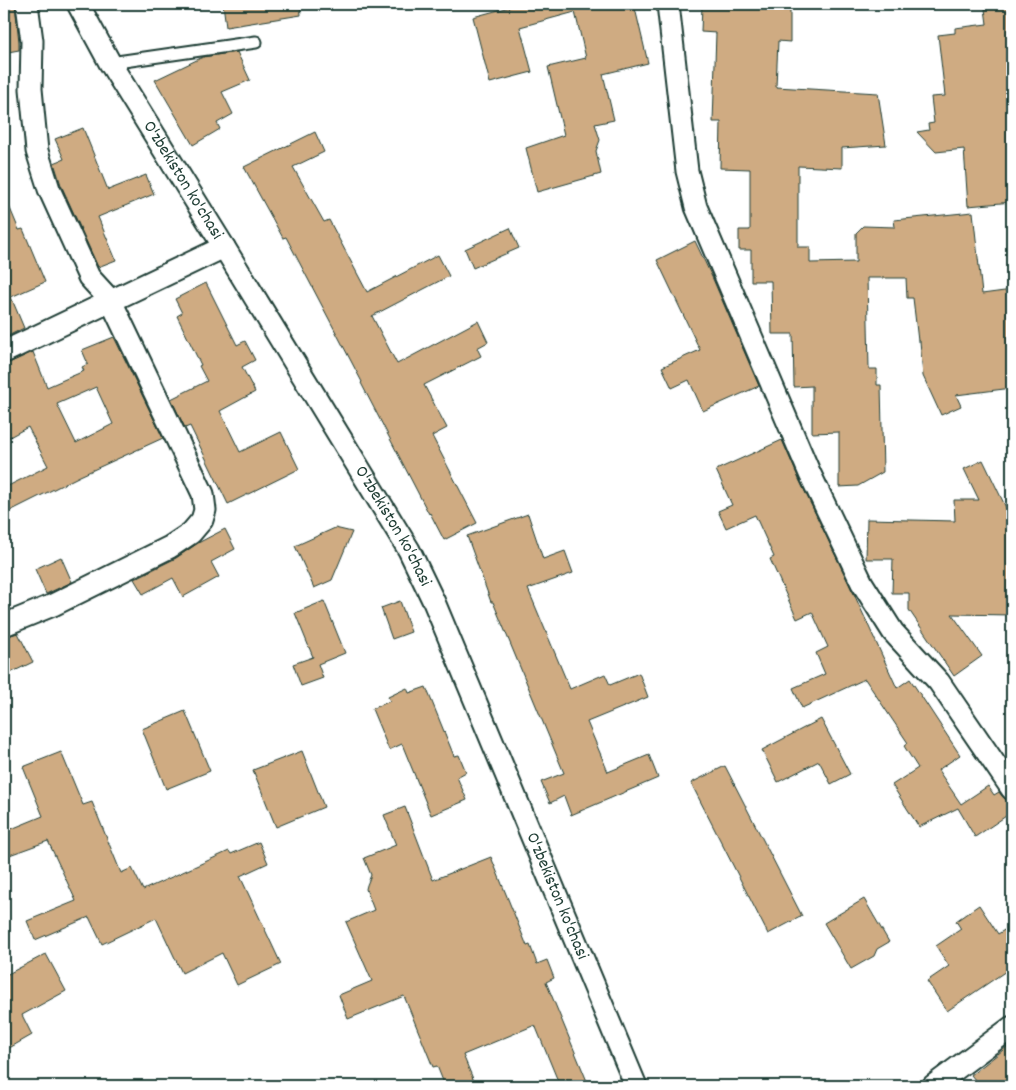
<svg xmlns="http://www.w3.org/2000/svg" width="1016" height="1090" font-family="Dekko,sans-serif">
<style>
.building{fill:#cfab82;stroke:#1f3d34;fill-rule:evenodd}
.lines{fill:none;stroke-linecap:round;stroke-linejoin:round}
.service-casing{stroke:#1f3d34;stroke-width:15}
.minor-casing{stroke:#1f3d34;stroke-width:25}
.service{stroke:#fff;stroke-width:11}
.minor{stroke:#fff;stroke-width:21}
.labels{text-anchor:middle;dominant-baseline:central;stroke-width:4.5;stroke-linejoin:round;paint-order:stroke}
.street-label{font-size:18px;fill:#1f3d34;stroke:#fff}
</style>
<rect width="100%" height="100%" fill="#fff"/>
<filter id="ink" filterUnits="userSpaceOnUse"><feTurbulence type="fractalNoise" baseFrequency=".02" numOctaves="2"/><feDisplacementMap in="SourceGraphic" scale="10" xChannelSelector="R" yChannelSelector="G"/><feConvolveMatrix kernelMatrix="1 2 1 2 8 2 1 2 1" color-interpolation-filters="sRGB"/></filter>
<g filter="url(#ink)">
<path class="building" d="M4 4H15L19 42V50L8 52 4 32Z
M223 4H300L301 15 226 27Z
M521 4H634L648 63 603 74 614 120 595 124 600 140 596 151 601 174 537 192 526 148 564 135 548 67 586 58 575 12 520 27 532 72 490 83 473 17Z
M702 4H790V42L778 41 776 87 878 93 886 145 842 148V168L798 166V247H810V263L856 262V233L863 226 895 227 894 220 973 212 982 294 1012 290V388L956 395 961 406 941 415 923 376 920 341H918L913 298H907L906 278H867L869 369H877V385H881L883 472 858 486 839 487V432L812 433V386L794 387 793 334H772L771 281H751V250H739V230H750V169L720 168 721 122H713L716 33 701 32Z
M1012 6V202L968 206 964 149 936 152 917 132 929 130 928 124 934 123 931 97 945 96 938 35 955 33V28L987 24 985 9Z
M237 52 250 80 222 92 233 114 217 123 220 129 193 145 155 80 203 57Z
M83 128 108 190 146 175 154 194 98 217 116 260 98 267 61 185 54 163 64 159 55 139Z
M315 132 324 152 293 167 324 222 329 220 367 292 438 255 449 276 372 316 397 364 478 321 488 342 477 348 481 356 424 385 447 428 432 436 477 523 444 540 430 513 429 514 361 383 362 382 286 237 283 238 244 167Z
M4 194 19 230 23 229 45 282 11 297 24 328 4 338Z
M510 228 519 248 473 268 465 249Z
M695 241 713 279 759 386 703 411 689 380 672 388 662 367 700 350 657 260Z
M206 283 237 345 245 341 255 360 242 367 255 392 220 411 240 452 281 432 299 469 228 504 190 426 185 428 171 399 207 381 199 366 201 365 177 316 182 313 175 299Z
M114 337 163 438 80 476 4 514V488L48 466 28 427 4 440V364L9 363 33 352 47 387 84 371 82 367 88 364 82 350ZM96 387 113 424 76 443 57 404Z
M782 440 799 479 854 594 897 688 910 679 960 755 938 770 961 804 988 786 994 795 999 792 1002 796 1006 800 1010 801 1012 804V812L975 837 958 808 919 827 892 785 918 768 904 746 908 743 865 679 802 708 793 688 825 674 816 653 828 647 812 612 797 619 770 559 774 557 755 515 726 528 718 511 732 505 716 470Z
M983 460 1012 520V615L952 614 982 656 954 676 909 610V593H892L893 559H866L867 519 955 521 954 500H979L964 469Z
M528 514 543 559 565 551 573 573 528 589 570 689 605 674 610 685 639 673 648 697 587 722 608 772 649 755 658 778 571 815 564 796 550 803 541 782 564 773 493 602H491L467 536Z
M335 528 352 532 332 580 314 588 295 546Z
M225 529 235 549 211 562 219 577 183 597 173 578 143 594 134 579 176 558 198 543Z
M61 557 72 582 46 594 35 569Z
M324 601 345 653 318 664 323 678 301 686 293 664 313 657 295 613Z
M400 601 411 632 392 639 381 608Z
M18 633 33 662 4 676V637Z
M426 687 454 756 459 755 466 772 457 777 467 800 431 815 402 744 389 750 372 709 390 701 388 697 407 688 409 693Z
M185 711 210 771 166 789 142 729Z
M821 719 850 774 831 784 819 761 778 782 762 750Z
M302 751 324 807 276 827 253 770Z
M61 752 83 805 92 802 121 873 132 868 143 890 229 851 231 854 259 842 268 863 240 876 281 964 237 985 222 953 182 973 156 918 102 944 89 917 35 940 27 921 76 901 48 841 4 857V832L43 816 23 767Z
M725 766 802 916 768 934 691 783Z
M405 807 433 880 491 857 527 946 530 945 537 964 547 960 554 978 546 982 589 1086H560L535 1025 463 1055 476 1086H445L437 1066 433 1067 404 996 348 1019 339 995 372 981 346 922 374 910 366 889 367 885 371 875 364 858 396 845 384 815Z
M864 899 889 942 877 949 874 956 851 969 824 923Z
M979 905 998 934 1012 925V967L947 1011 927 981 949 966 936 946 961 929 956 921Z
M46 954 66 991 22 1015 32 1035 4 1051V976Z
M1012 1043V1086H980L971 1075Z"/>
<g class="lines">
<g class="service-casing">
<path id="service" d="M110 63 256 42"/>
</g>
<g class="minor-casing">
<g id="minor">
<path id="s1" d="M78 4 110 63 224 247 409 550 434 602 636 1086"/>
<path d="M668 4 687 171 696 207 810 474 862 583 893 632 939 682 1012 789"/>
<path d="M4 352 224 247"/>
<path d="M4 625 53 605 170 547 191 533 202 520 205 510 203 494 111 301 89 277 49 189 37 151 31 89 32 41 27 4"/>
<path d="M933 1086 1012 1027"/>
</g>
</g>
<use href="#service" class="service"/>
<use href="#minor" class="minor"/>
</g>
</g>
<g class="labels">
<g class="street-label">
<text stroke="none"><textPath href="#s1" startOffset="205">O'zbekiston ko'chasi</textPath></text>
<text stroke="none"><textPath href="#s1" startOffset="610">O'zbekiston ko'chasi</textPath></text>
<text stroke="none"><textPath href="#s1" startOffset="1015">O'zbekiston ko'chasi</textPath></text>
</g>
</g>
<rect width="1016" height="1090" fill="none" stroke="#fff" stroke-width="20"/>
<rect x="10" y="10" width="996" height="1070" fill="none" stroke="#1f3d34" stroke-width="2" filter="url(#ink)"/>
</svg>
